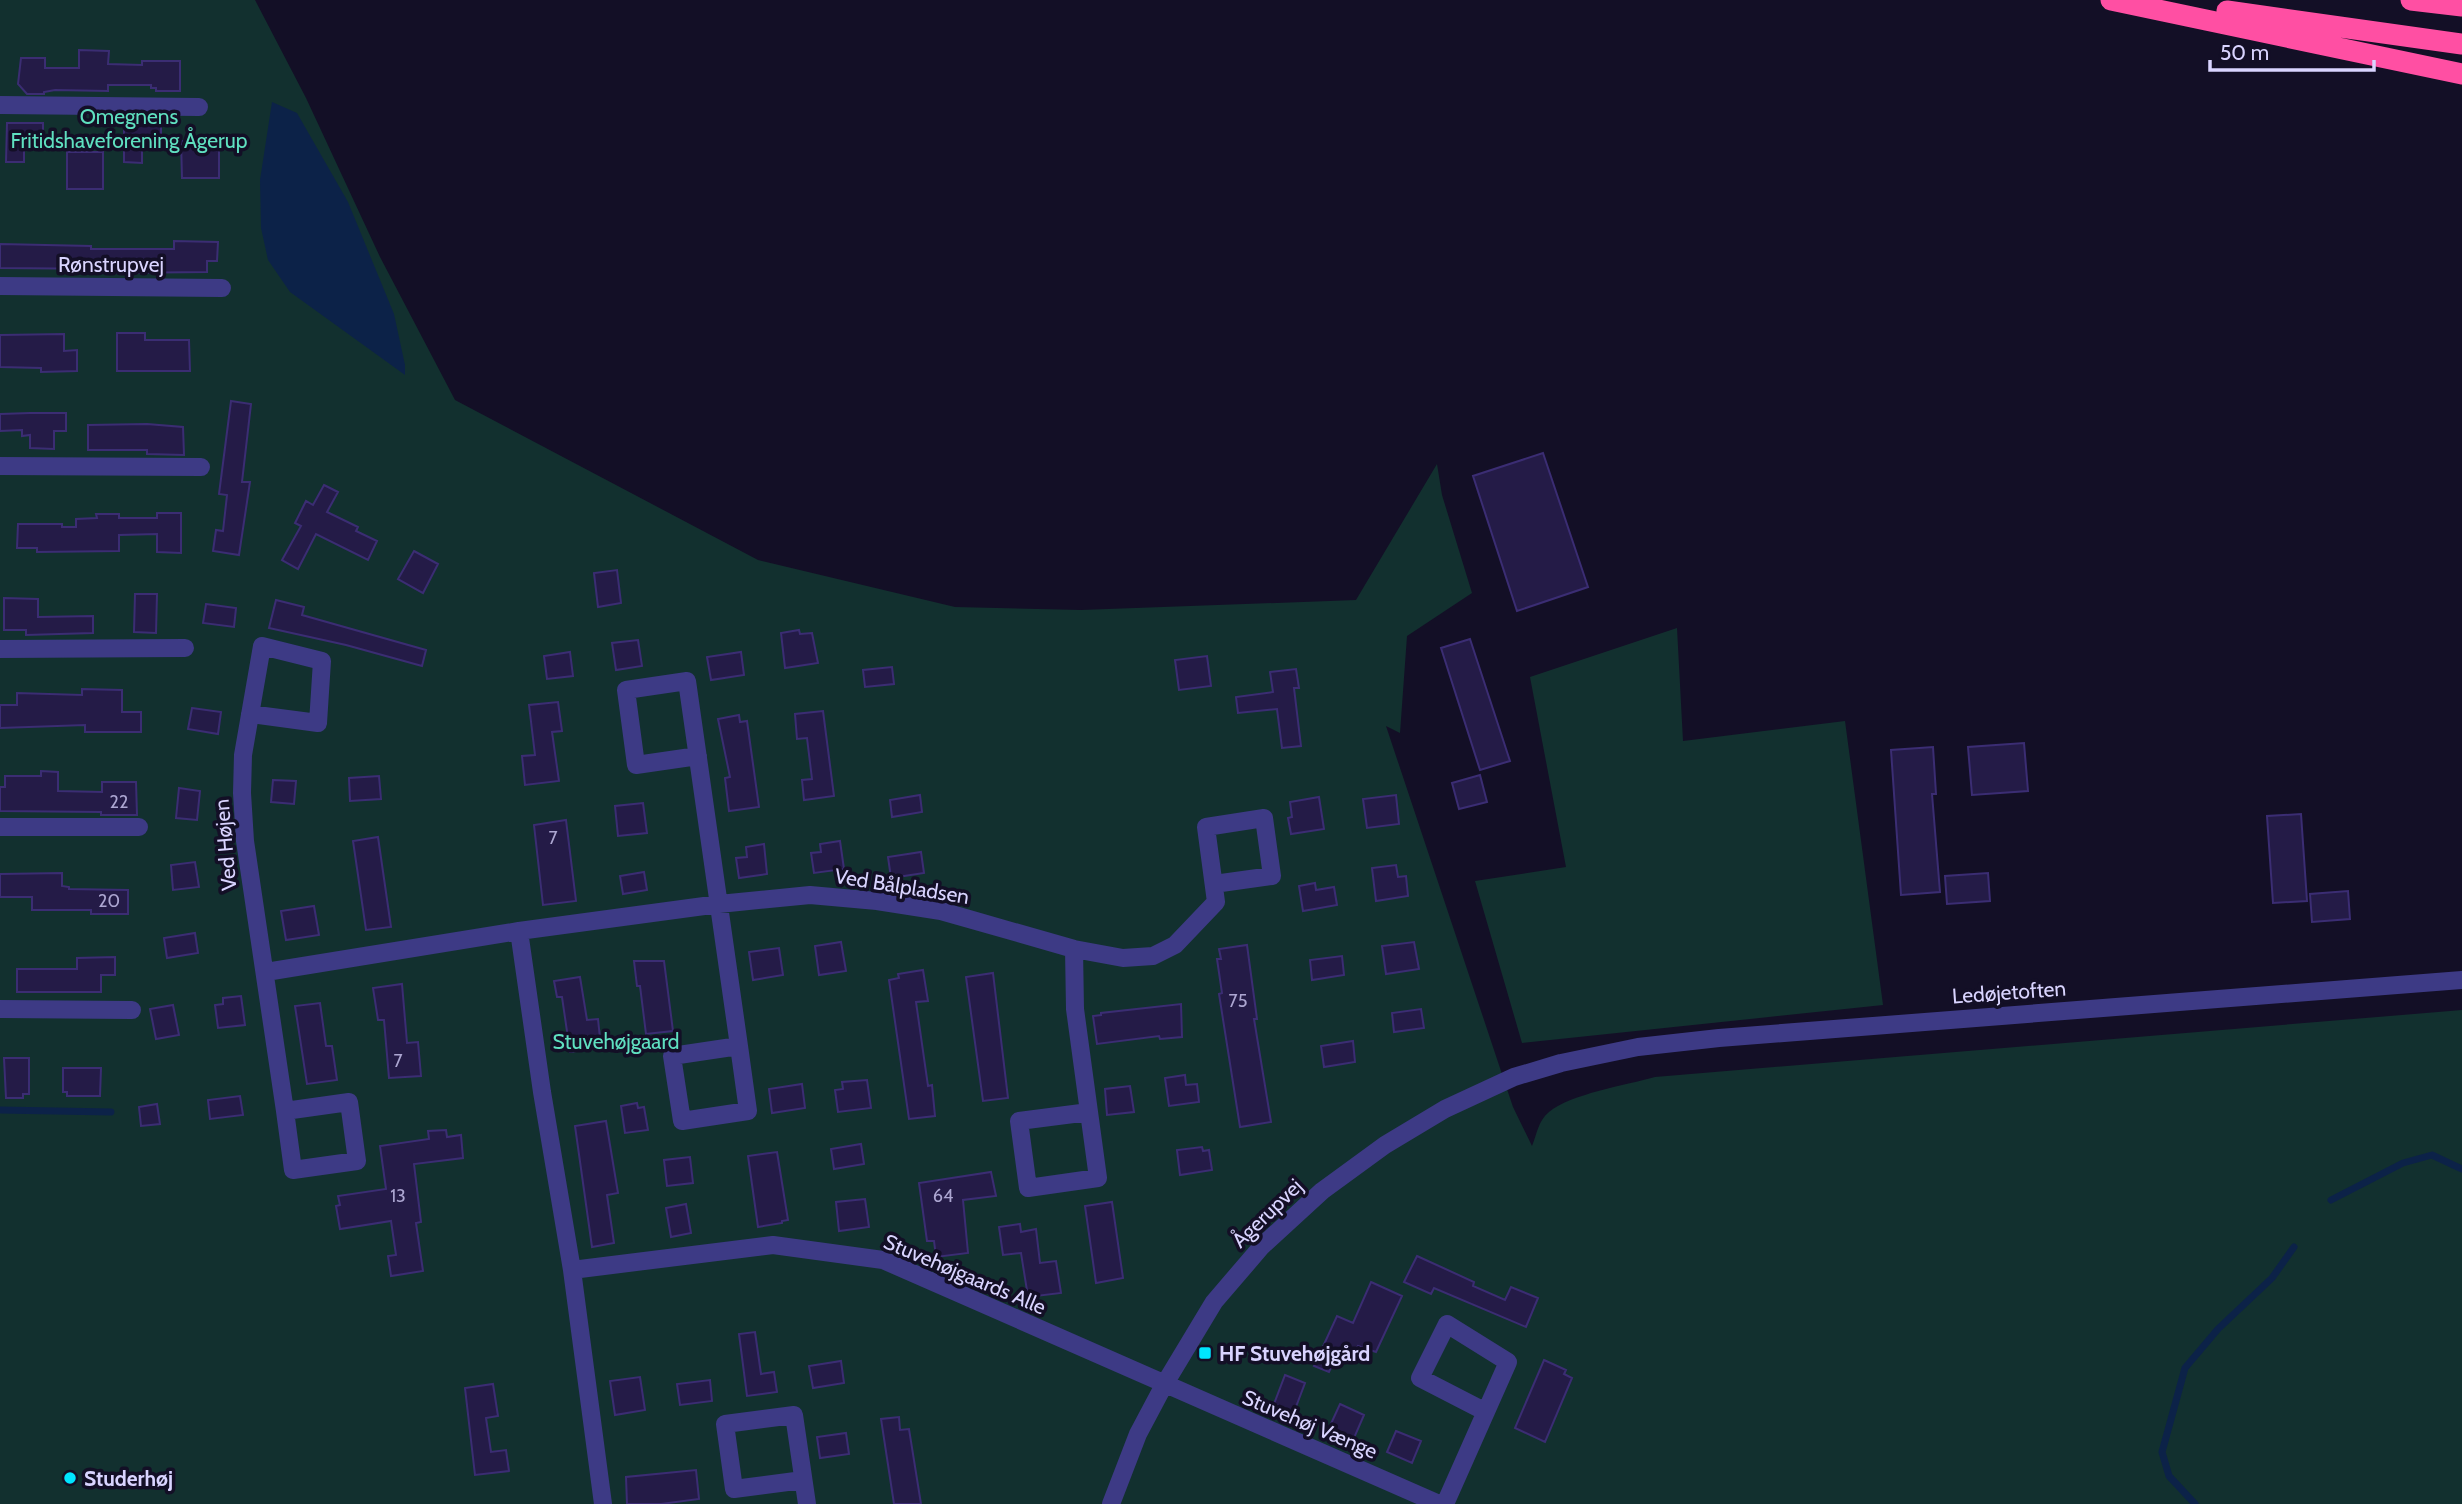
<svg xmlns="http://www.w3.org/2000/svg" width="2462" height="1504" font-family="Cabin,sans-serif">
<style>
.green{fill:#12302f}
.water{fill:#0c2248}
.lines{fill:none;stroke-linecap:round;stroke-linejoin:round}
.stream{stroke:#0c2248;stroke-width:7}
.building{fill:#241b47;stroke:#3b2d73;stroke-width:2}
.minor{stroke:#3d3a85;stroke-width:18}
.highway{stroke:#ff4fa3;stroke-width:21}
.poi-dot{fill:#00e5ff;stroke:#130f26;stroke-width:2.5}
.labels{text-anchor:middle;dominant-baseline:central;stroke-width:7;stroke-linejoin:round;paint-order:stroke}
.number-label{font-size:18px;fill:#aca6d1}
.park-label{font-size:21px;fill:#5fe0c0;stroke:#130f26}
.street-label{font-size:21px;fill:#d9d4ff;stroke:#130f26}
.poi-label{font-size:21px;font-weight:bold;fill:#d9d4ff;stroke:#130f26;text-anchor:start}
</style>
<rect width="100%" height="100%" fill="#130f26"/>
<path class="green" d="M0 0H255L306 98 380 257 455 400 758 560 955 607 1081 610 1356 600 1437 464 1442 495 1472 593 1407 636 1400 733 1386 726 1513 1107 1532 1146C1537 1134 1538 1121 1549 1112 1570 1094 1627 1085 1655 1077L2462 1010V1504H0Z
M1677 628 1683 741 1845 721 1883 1005 1522 1043 1475 881 1566 867 1530 677Z"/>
<path class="water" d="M272 102 297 113 348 202 394 314 405 365V375L290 292 268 260 261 228 260 180Z"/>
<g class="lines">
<path class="stream" d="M0 1110 111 1112
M2331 1200 2403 1163 2432 1155 2462 1169
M2195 1504 2169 1476 2162 1452 2185 1368 2218 1329 2272 1278 2294 1247"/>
</g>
<path class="building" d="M79 50 109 51 108 64 142 65V61H180V91H156V88H151V85H108V91L55 90 44 92V94H27L18 84 21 58H45V68H79Z
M7 123H43V147L24 146V162H6Z
M124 123H161V147H142V163L124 162Z
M181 141 219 142V178H182Z
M67 152H103V189H67Z
M174 241 218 242 217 261H207V272L113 273V269L0 268V244L91 246V249H174Z
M117 333H145V340H189L190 371H117Z
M64 334V351L77 350V371L41 372V368L0 367V335Z
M231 401 251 404 242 482H250L239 555 213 551 216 530 223 531 227 495 219 494Z
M30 413H66V431H54V449L30 448V435L22 436V430L0 431V414Z
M147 424 183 427 184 455 147 454V450H88V425Z
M1543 453 1588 587 1517 611 1473 476Z
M324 485 338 492 327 512 358 527 356 531 377 541 368 560 316 534 298 569 282 560 301 526 295 523 306 501 313 505Z
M157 513H181V553L157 552V534L119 535V551L37 552V548H17L18 524H62V527H76V519L97 518 96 514H119V518H157Z
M414 551 438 564 423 593 398 579Z
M617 570 621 603 598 607 594 573Z
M135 594H157L156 633 134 632Z
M4 598 38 599V617L93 616V633L26 635V630H4Z
M276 600 304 607 302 615 426 650 422 666 346 645 269 628Z
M206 604 236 608 234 627 203 623Z
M799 630 800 634 812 633 818 663 785 668 781 633Z
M1470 639 1510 761 1480 770 1441 648Z
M638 640 642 666 616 670 612 643Z
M570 652 573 676 547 679 544 656Z
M741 652 744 675 711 680 707 657Z
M1207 656 1211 686 1179 690 1175 660Z
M892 667 894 684 865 687 863 670Z
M1296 669 1299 688H1294L1301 746 1282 748 1277 709 1238 713 1236 697 1273 692 1270 672Z
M82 689 122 690V712H141V732H85V725L0 728V705H17V693L82 695Z
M558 702 562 731 552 732 559 781 525 785 522 756 535 755 529 705Z
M192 708 221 712 218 734 188 729Z
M823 711 834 796 804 800 802 780 812 779 807 738 797 739 795 714Z
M739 715 740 722 747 721 759 807 729 811 725 778 730 777 718 719Z
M2024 743 2028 791 1972 795 1968 747Z
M1933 747 1936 794H1932L1940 892 1901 895 1891 750Z
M41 771 58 772V791L102 792V782H136L137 815H101V812L0 811V787H5V776H41Z
M1480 775 1487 802 1459 809 1452 783Z
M379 776 381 799 350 801 349 778Z
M273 780 296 781 294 804 271 802Z
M179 788 200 791 197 820 176 818Z
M920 795 922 812 892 817 890 800Z
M1396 795 1399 824 1367 828 1363 799Z
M1319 797 1324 829 1291 834 1288 818 1292 817 1290 802Z
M643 803 647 833 618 836 615 806Z
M2301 814 2307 901 2273 903 2267 816Z
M566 820 576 901 543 905 534 825Z
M378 837 391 927 366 930 353 841Z
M840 841 844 869 814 873 811 853 821 852 820 844Z
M764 844 767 874 739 878 736 858 747 857 746 847Z
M921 852 924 873 891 878 888 857Z
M195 862 199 887 173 890 171 865Z
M1396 865 1398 877 1406 876 1408 896 1376 901 1372 868Z
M644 872 647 890 623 894 620 876Z
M62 873V886L69 887V889L128 890V914H91V910H32V897H0V874Z
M1988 873 1990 901 1947 904 1945 876Z
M1315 883 1316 890 1334 887 1337 905 1303 911 1299 886Z
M2348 891 2350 919 2312 922 2310 894Z
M314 906 319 935 286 940 281 911Z
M195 933 198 953 167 958 164 938Z
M841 942 846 971 819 975 815 946Z
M1414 942 1419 969 1386 974 1382 946Z
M1247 945 1257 1019H1254L1271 1122 1240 1127 1219 994 1222 993 1217 959H1221L1219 949Z
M779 948 783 975 753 980 749 952Z
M1342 956 1344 975 1312 980 1310 960Z
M115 957V975H101V992H17V969H77V958Z
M634 961H664L673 1031 646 1034 640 986H637Z
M923 970 928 1001 916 1002 928 1086 932 1085 935 1116 909 1119 889 980 899 978 898 974Z
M993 973 1008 1098 983 1101 966 977Z
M580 977 587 1020 598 1019 601 1048 570 1052 562 997H557L554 981Z
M402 984 407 1043 418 1042 421 1076 389 1078 384 1020H378L373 988Z
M241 996 245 1025 218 1028 215 1005 223 1004V998Z
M320 1003 326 1046H332L337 1080 307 1084 295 1006Z
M1181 1004 1182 1037 1160 1039 1159 1036 1097 1044 1093 1016 1101 1015V1013Z
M173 1005 179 1035 156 1039 150 1009Z
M1421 1009 1424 1028 1394 1032 1392 1013Z
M1353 1041 1355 1062 1324 1067 1321 1046Z
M4 1058H29V1094H23V1098H6Z
M63 1068H101L100 1096H67V1092H63Z
M1185 1075 1186 1085 1197 1084 1199 1102 1169 1106 1165 1078Z
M867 1080 871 1108 838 1112 835 1090 843 1089 842 1082Z
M802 1084 805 1108 772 1113 769 1089Z
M1130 1086 1134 1112 1107 1115 1105 1089Z
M240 1096 243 1115 210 1119 208 1100Z
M637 1103 638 1108 644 1107 648 1130 625 1133 621 1106Z
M157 1104 160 1124 141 1126 139 1107Z
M606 1121 618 1193 607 1195 614 1243 592 1247 575 1126Z
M446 1130 447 1137 461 1135 463 1158 414 1164 421 1222 416 1223 423 1271 391 1276 388 1256 396 1255 391 1221 340 1229 336 1206 340 1205 338 1196 386 1189 380 1146 429 1139 428 1131Z
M861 1144 864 1164 834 1169 831 1149Z
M1202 1147 1203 1151 1209 1150 1212 1170 1180 1175 1177 1150Z
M777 1152 788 1220 782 1221V1223L758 1227 748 1156Z
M690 1157 693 1183 667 1186 664 1160Z
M991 1172 996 1196 963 1200 968 1253 936 1257 934 1241H927L919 1183Z
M865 1199 869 1227 839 1231 836 1202Z
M1112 1202 1123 1278 1096 1283 1085 1206Z
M686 1204 691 1233 671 1237 666 1208Z
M1020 1224 1021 1232 1036 1229 1040 1263 1056 1261 1061 1293 1028 1297 1021 1253 1003 1255 999 1227Z
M1417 1256 1474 1282 1473 1286 1505 1300 1511 1287 1538 1298 1526 1327 1434 1288 1431 1294 1404 1282Z
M1371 1282 1402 1296 1376 1352 1358 1346 1354 1354 1346 1350 1345 1353 1339 1350 1329 1372 1314 1366 1337 1316 1353 1323Z
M755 1332 761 1374 774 1372 777 1392 747 1396 739 1334Z
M1544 1360 1566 1370 1564 1374 1572 1378 1545 1442 1515 1428Z
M841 1361 844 1383 813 1388 809 1366Z
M1285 1375 1305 1383 1294 1412 1274 1404Z
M640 1377 645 1410 615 1415 610 1381Z
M710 1380 712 1401 680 1405 677 1384Z
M493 1384 498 1416 486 1418 491 1452 506 1450 509 1471 475 1475 465 1388Z
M1340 1404 1364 1415 1354 1438 1329 1428Z
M899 1417 900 1430 909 1429 921 1504H894L881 1419Z
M1396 1431 1421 1441 1412 1463 1387 1452Z
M846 1433 849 1454 820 1458 817 1437Z
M696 1470 699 1499 661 1504H627L626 1477Z"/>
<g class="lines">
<path class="minor" d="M0 105 199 107
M0 286 222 288
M0 466 201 467
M0 649 185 648
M250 714 318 723 322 661 262 646 243 755 242 793 245 841 285 1111 349 1102 357 1161 293 1170 285 1111
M698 756 636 765 626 690 687 681 739 1046
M0 827H139
M519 931 542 1092 572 1270 773 1245 883 1260 1439 1504
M1074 949 1075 1009 1089 1112 1019 1121 1028 1188 1098 1178 1089 1112
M266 972 519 931 719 904 810 895 877 901 941 911 1074 949 1123 958 1153 956 1175 945 1216 902 1206 827 1264 818 1272 876 1214 884
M0 1009 132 1010
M739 1046 748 1111 682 1121 672 1056Z
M572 1270 603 1504
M803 1480 734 1489 725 1424 794 1415 807 1504
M1111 1504 1138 1434 1164 1385 1214 1302 1262 1246 1322 1191 1385 1145 1445 1109 1514 1077 1561 1063 1638 1047 1719 1038 2462 980
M1445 1504 1508 1362 1447 1324 1420 1378 1486 1412"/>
<path class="highway" d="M2111 0 2462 74
M2411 0 2462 6
M2227 11 2462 44"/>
</g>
<g class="poi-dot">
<rect x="1198" y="1346" width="14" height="14" rx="3.5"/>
<circle cx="70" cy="1478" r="7"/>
</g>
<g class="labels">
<g class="number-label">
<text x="119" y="802">22</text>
<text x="553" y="838">7</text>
<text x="109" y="901">20</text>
<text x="1238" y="1001">75</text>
<text x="398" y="1061">7</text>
<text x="398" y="1196">13</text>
<text x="943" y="1196">64</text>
</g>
<g class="park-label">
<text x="129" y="116">Omegnens<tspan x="129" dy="24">Fritidshaveforening Ågerup</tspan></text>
<text x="616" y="1041">Stuvehøjgaard</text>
</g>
<g class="street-label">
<text x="111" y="264">Rønstrupvej</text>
<text transform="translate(225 845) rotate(-95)">Ved Højen</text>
<text transform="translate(902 886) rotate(9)">Ved Bålpladsen</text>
<text transform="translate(2009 992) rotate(-4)">Ledøjetoften</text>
<text transform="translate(1267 1213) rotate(-44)">Ågerupvej</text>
<text transform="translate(965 1274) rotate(23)">Stuvehøjgaards Alle</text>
<text transform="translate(1310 1424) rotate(23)">Stuvehøj Vænge</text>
</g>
<g class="poi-label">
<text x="1219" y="1353">HF Stuvehøjgård</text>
<text x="84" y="1478">Studerhøj</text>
</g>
</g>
<path d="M2210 60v10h164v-10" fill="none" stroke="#d9d4ff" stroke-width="3.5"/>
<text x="2220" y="60" font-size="21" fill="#d9d4ff" stroke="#130f26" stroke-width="5" paint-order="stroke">50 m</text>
</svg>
